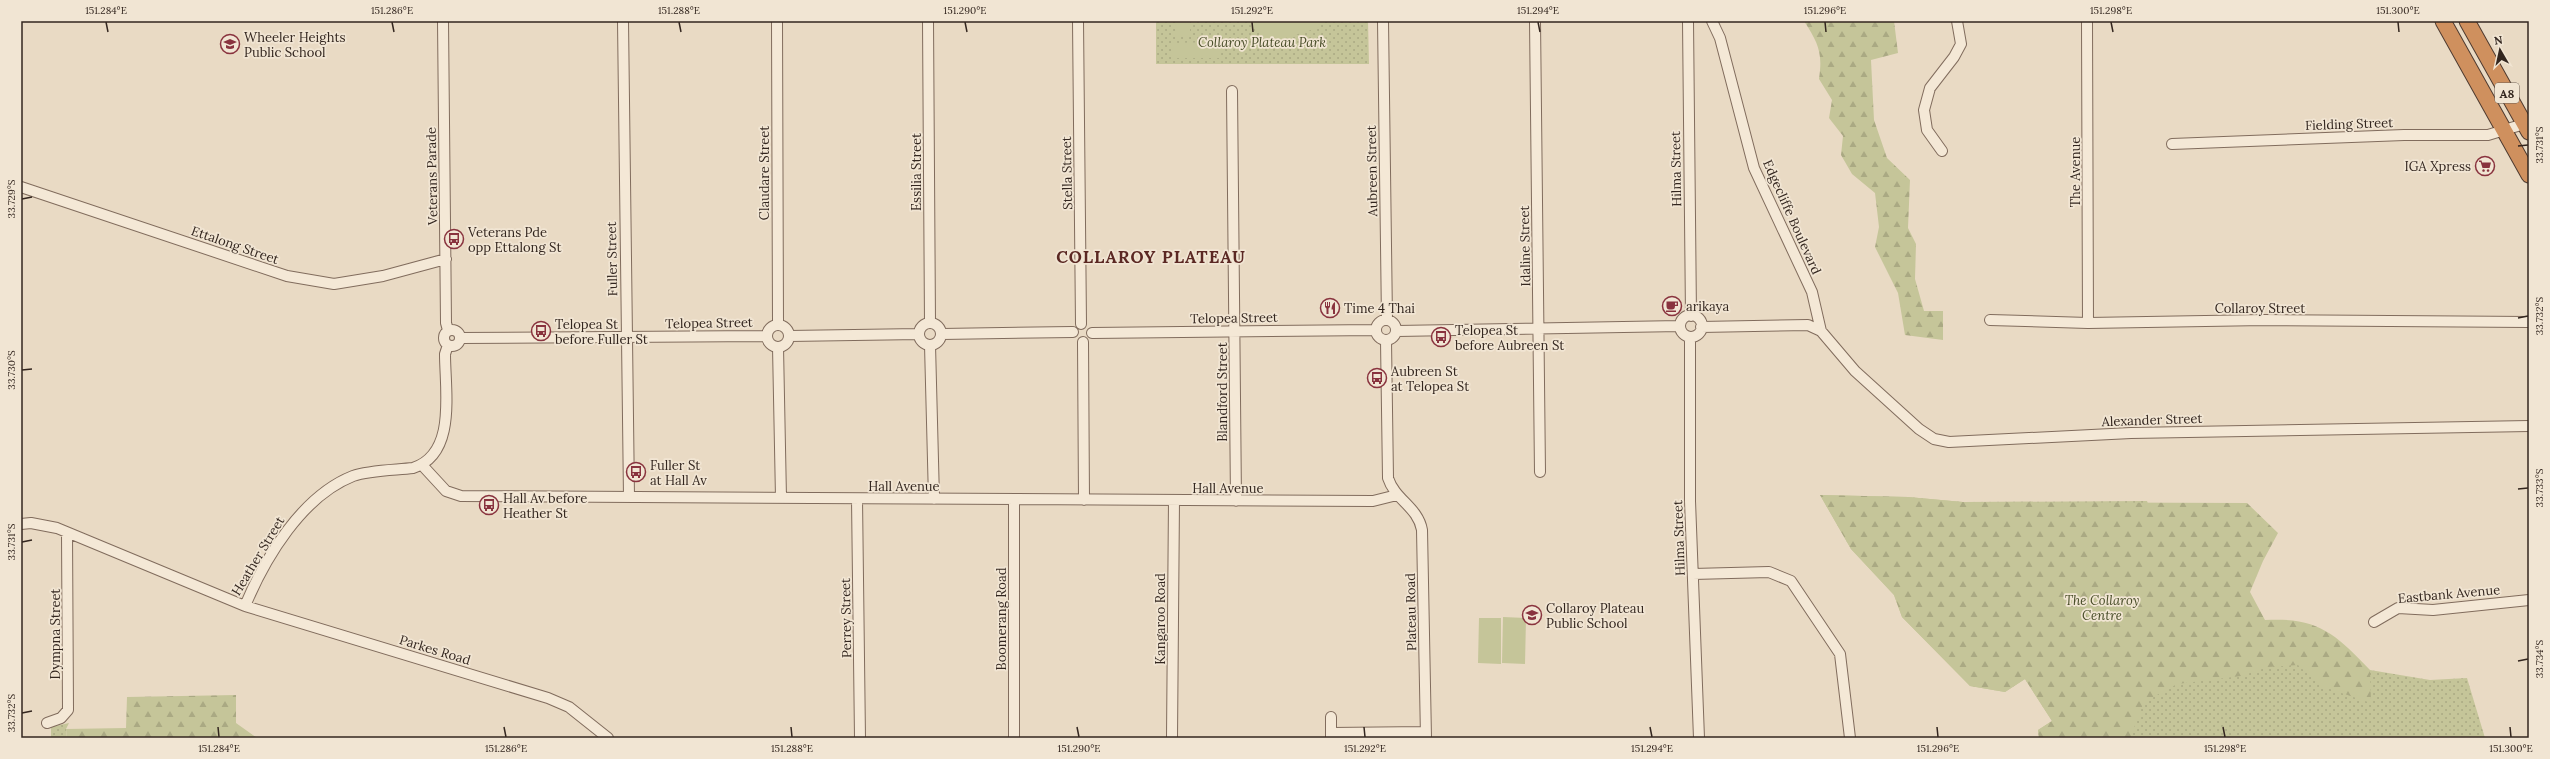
<svg xmlns="http://www.w3.org/2000/svg" width="2550" height="759" font-family="Lora,serif">
<style>
.grass{fill:url(#grass-dots)}
.forest{fill:url(#forest-firs)}
.garden{fill:#c5c599}
.lines{fill:none;stroke-linecap:round;stroke-linejoin:round}
.minor-casing{stroke:#816c5d;stroke-width:12}
.highway-casing{stroke:#4f3b30;stroke-width:17}
.minor{stroke:#f4e8d6;stroke-width:10}
.highway{stroke:#cf905e;stroke-width:15}
.ticks{fill:none;stroke:#33261f;stroke-width:1.5}
.labels{text-anchor:middle;dominant-baseline:central;stroke-width:3.5;stroke-linejoin:round;paint-order:stroke}
.shield{fill:#f1e5d3;stroke:#6c5f55;stroke-width:1}
.shield-label{font-size:12px;font-weight:bold;fill:#33261f}
.poi-label{font-size:13px;fill:#33261f;stroke:#f1e5d3;text-anchor:start}
.park-label{font-size:13px;font-style:italic;fill:#484d28;stroke:#f1e5d3}
.street-label{font-size:13px;fill:#33261f;stroke:#f1e5d3}
.district-label{font-size:17px;font-weight:bold;letter-spacing:1px;fill:#5b2823;stroke:#f1e5d3}
.neatline{fill:none;stroke:#33261f;stroke-width:1.5}
.ticks-label{font-size:10px;text-anchor:middle;fill:#33261f}
</style>
<defs>
<pattern id="grass-dots" width="8" height="8" patternUnits="userSpaceOnUse"><rect width="8" height="8" fill="#c5c599"/><path d="M2 2h.1M6 6h.1" fill="none" stroke="#aaa983" stroke-width="1.8" stroke-linecap="round"/></pattern>
<pattern id="forest-firs" width="22" height="20" patternUnits="userSpaceOnUse"><rect width="22" height="20" fill="#c5c599"/><path d="M5 1l3.5 6h-7zM16 11l3.5 6h-7z" fill="#aaa983"/></pattern>
</defs>
<rect width="100%" height="100%" fill="#e9dac4"/>
<path class="grass" d="M1156 21H1368L1369 64H1156Z
M1820 495 1908 497 1963 502 2147 501 2209 658 2370 670 2430 680 2467 678 2485 738H2039L2038 730 2052 721 2025 679 2005 692 1970 686 1902 617 1894 595 1851 549Z
M69 723 66 729 67 738H51V727Z"/>
<path class="forest" d="M1804 21H1894L1898 53 1871 60 1874 120 1887 158 1910 180 1908 228 1916 244 1915 279 1924 311H1943V340L1905 335 1898 293 1875 247 1879 227 1875 193 1852 174 1841 155 1843 136 1829 118 1832 100 1819 79C1823 52 1818 43 1804 21Z
M1820 495 1908 497 1963 502 2247 503 2278 533 2263 561 2250 592 2265 620C2317 617 2335 633 2370 670L2371 703 2321 686 2298 665 2268 667 2241 676 2177 684 2144 702 2130 738H2039L2038 730 2052 721 2025 679 2005 692 1970 686 1902 617 1894 595 1851 549Z
M236 695V723L257 738H67L66 729 126 728 127 697Z"/>
<path class="garden" d="M1175 21H1190V35H1176Z
M1246 21H1321L1317 28 1270 43Z
M1221 42V58H1172V43Z
M1503 617 1526 618 1525 664 1502 663Z
M1479 618H1501V664L1478 663Z"/>
<g class="lines">
<g class="minor-casing">
<path id="minor" d="M443 21 446 323 448 330
M623 21 629 497
M777 21 778 325
M928 21 930 323
M1078 21 1081 324
M1383 21 1387 320
M1535 21 1540 472
M1688 21 1691 316
M1712 21 1720 38 1754 168 1812 292 1821 331
M2087 21 2088 323
M1232 91 1236 501
M2172 144 2404 135H2488L2524 124
M1942 151 1927 130 1924 110 1930 88 1954 57 1961 44 1957 21
M21 187 287 276 334 284 383 276 446 259
M1680 326a11 11 0 1 1 22 0a11 11 0 1 1-22 0Z
M1376 330a10 10 0 1 1 20 0a10 10 0 1 1-20 0Z
M1990 320 2088 323 2264 320 2529 322
M919 334a11 11 0 1 1 22 0a11 11 0 1 1-22 0Z
M767 336a11 11 0 1 1 22 0a11 11 0 1 1-22 0Z
M1701 327 1808 325 1821 331 1855 371 1919 429 1934 439 1949 442 2131 433 2529 426
M444 338a8 8 0 1 1 16 0a8 8 0 1 1-16 0Z
M1397 331 1680 326
M1092 333 1376 330
M942 334 1073 332
M789 336 919 334
M1690 337V501L1699 738
M460 338 767 336
M1386 341 1388 478C1395 500 1418 507 1422 530L1426 738
M1083 342 1084 500
M930 345 934 499
M778 347 781 498
M422 465 446 491 461 496 1373 501 1397 495
M857 499 860 738
M1014 499V738
M21 524 31 523 57 528 245 606 548 698 569 707 608 738
M1693 574 1769 572 1791 581 1840 654 1850 738
M245 606C265 558 302 496 353 476 369 470 396 470 413 468 457 454 445 391 445 354L448 345
M2374 622 2398 608 2433 610 2529 600
M1331 717V738
M47 723 61 718 68 710 67 533
M1331 733 1426 732
M1172 738 1174 500"/>
</g>
<g class="highway-casing">
<path id="highway" d="M2443 21 2529 175
M2467 21 2529 132"/>
</g>
<use href="#minor" class="minor"/>
<use href="#highway" class="highway"/>
</g>
<path class="ticks" d="M106 22 108 32M392 22 394 32M679 22 681 32M965 22 967 32M1252 22 1253 32M1538 22 1540 32M1825 22 1826 32M2111 22 2113 32M2398 22 2399 32M2518 146 2528 145M22 199 32 197M2518 318 2528 316M22 370 32 369M2518 489 2528 488M22 542 32 540M2518 661 2528 659M22 713 32 711M218 727 219 737M504 727 506 737M791 727 792 737M1077 727 1079 737M1364 727 1365 737M1650 727 1652 737M1937 727 1938 737M2223 727 2225 737M2510 727 2511 737"/>
<defs>
<g id="school-ring" transform="scale(1)"><circle r="9.5" fill="#f1e5d3" stroke="#89333e" stroke-width="1.5"/><path d="M0-5L7-2L0 1L-7-2ZM-4 1L0 2.5L4 1V4Q0 6-4 4Z" fill="#89333e"/></g>
<g id="supermarket-ring" transform="scale(1)"><circle r="9.5" fill="#f1e5d3" stroke="#89333e" stroke-width="1.5"/><path d="M-6-5.5h2.5l.6 2H6L4.5 2H-2.5L-4.4-4H-6ZM-1.5 3.2a1.3 1.3 0 1 0 .1 0ZM3 3.2a1.3 1.3 0 1 0 .1 0Z" fill="#89333e"/></g>
<g id="bus-ring" transform="scale(1)"><circle r="9.5" fill="#f1e5d3" stroke="#89333e" stroke-width="1.5"/><path d="M-5-6H5V4H4V6H2V4H-2V6H-4V4H-5ZM-3.5-4V0h7V-4ZM-3.5 1.2v1.5H-2V1.2ZM2 1.2v1.5H3.5V1.2Z" fill="#89333e"/></g>
<g id="cafe-ring" transform="scale(1)"><circle r="9.5" fill="#f1e5d3" stroke="#89333e" stroke-width="1.5"/><path d="M-5.5-4.5H6V0H3Q3 3.5 0 3.5H-2.5Q-5.5 3.5-5.5 0ZM3-3.2v2h1.7v-2ZM-6 4.5H4V6H-6Z" fill="#89333e"/></g>
<g id="restaurant-ring" transform="scale(1)"><circle r="9.5" fill="#f1e5d3" stroke="#89333e" stroke-width="1.5"/><path d="M-5-6h1v4h1v-4h1v4h1v-4h1v5L-1.5 .5V6h-2V.5L-5-1ZM5-6V6H3V1.5H1.5Q1.5-4 5-6Z" fill="#89333e"/></g>
</defs>
<g fill-rule="evenodd">
<use href="#school-ring" x="230" y="44"/>
<use href="#supermarket-ring" x="2485" y="166"/>
<use href="#bus-ring" x="454" y="239"/>
<use href="#cafe-ring" x="1672" y="306"/>
<use href="#restaurant-ring" x="1330" y="308"/>
<use href="#bus-ring" x="541" y="331"/>
<use href="#bus-ring" x="1441" y="337"/>
<use href="#bus-ring" x="1377" y="378"/>
<use href="#bus-ring" x="636" y="472"/>
<use href="#bus-ring" x="489" y="505"/>
<use href="#school-ring" x="1532" y="615"/>
</g>
<g class="labels">
<rect class="shield" x="2495" y="83" width="24" height="20" rx="3"/>
<g class="shield-label">
<text x="2507" y="93">A8</text>
</g>
<g class="poi-label">
<text x="244" y="37">Wheeler Heights<tspan x="244" dy="15">Public School</tspan></text>
<text x="2471" y="166" text-anchor="end">IGA Xpress</text>
<text x="468" y="232">Veterans Pde<tspan x="468" dy="15">opp Ettalong St</tspan></text>
<text x="1686" y="306">arikaya</text>
<text x="1344" y="308">Time 4 Thai</text>
<text x="555" y="324">Telopea St<tspan x="555" dy="15">before Fuller St</tspan></text>
<text x="1455" y="330">Telopea St<tspan x="1455" dy="15">before Aubreen St</tspan></text>
<text x="1391" y="371">Aubreen St<tspan x="1391" dy="15">at Telopea St</tspan></text>
<text x="650" y="465">Fuller St<tspan x="650" dy="15">at Hall Av</tspan></text>
<text x="503" y="498">Hall Av before<tspan x="503" dy="15">Heather St</tspan></text>
<text x="1546" y="608">Collaroy Plateau<tspan x="1546" dy="15">Public School</tspan></text>
</g>
<g class="park-label">
<text x="1262" y="42">Collaroy Plateau Park</text>
<text x="2102" y="600">The Collaroy<tspan x="2102" dy="15">Centre</tspan></text>
</g>
<g class="street-label">
<text transform="translate(2349 124) rotate(-2)">Fielding Street</text>
<text transform="translate(1676 169) rotate(-91)">Hilma Street</text>
<text transform="translate(1372 171) rotate(-91)">Aubreen Street</text>
<text transform="translate(916 172) rotate(-90)">Essilia Street</text>
<text transform="translate(2075 172) rotate(-90)">The Avenue</text>
<text transform="translate(764 173) rotate(-90)">Claudare Street</text>
<text transform="translate(1067 173) rotate(-91)">Stella Street</text>
<text transform="translate(432 176) rotate(-91)">Veterans Parade</text>
<text transform="translate(1792 217) rotate(66)">Edgecliffe Boulevard</text>
<text transform="translate(235 245) rotate(19)">Ettalong Street</text>
<text transform="translate(1525 246) rotate(-91)">Idaline Street</text>
<text transform="translate(612 259) rotate(-91)">Fuller Street</text>
<text x="2260" y="308">Collaroy Street</text>
<text transform="translate(1234 318) rotate(-1)">Telopea Street</text>
<text transform="translate(709 323) rotate(-1)">Telopea Street</text>
<text transform="translate(1222 392) rotate(-90)">Blandford Street</text>
<text transform="translate(2152 420) rotate(-2)">Alexander Street</text>
<text x="904" y="486">Hall Avenue</text>
<text x="1228" y="488">Hall Avenue</text>
<text transform="translate(1679 538) rotate(-92)">Hilma Street</text>
<text transform="translate(258 556) rotate(-59)">Heather Street</text>
<text transform="translate(2449 594) rotate(-5)">Eastbank Avenue</text>
<text transform="translate(1411 612) rotate(-91)">Plateau Road</text>
<text transform="translate(846 618) rotate(-91)">Perrey Street</text>
<text transform="translate(1001 619) rotate(-90)">Boomerang Road</text>
<text transform="translate(1160 619) rotate(-90)">Kangaroo Road</text>
<text transform="translate(55 634) rotate(-90)">Dympna Street</text>
<text transform="translate(435 650) rotate(17)">Parkes Road</text>
</g>
<g class="district-label">
<text x="1151" y="257">COLLAROY PLATEAU</text>
</g>
</g>
<rect width="2550" height="759" fill="none" stroke="#f1e5d3" stroke-width="44"/>
<g transform="translate(2500 50) rotate(351)" stroke="#f1e5d3" stroke-width="3" paint-order="stroke">
<path d="M0-3L7 15L0 10L-7 15Z" fill="#33261f"/>
<text y="-6" font-size="11" font-weight="bold" text-anchor="middle" fill="#33261f">N</text>
</g>
<rect x="22" y="22" width="2506" height="715" class="neatline"/>
<g class="ticks-label">
<text x="106" y="14">151.284°E</text>
<text x="392" y="14">151.286°E</text>
<text x="679" y="14">151.288°E</text>
<text x="965" y="14">151.290°E</text>
<text x="1252" y="14">151.292°E</text>
<text x="1538" y="14">151.294°E</text>
<text x="1825" y="14">151.296°E</text>
<text x="2111" y="14">151.298°E</text>
<text x="2398" y="14">151.300°E</text>
<text transform="translate(2539 145) rotate(-90)" y="4">33.731°S</text>
<text transform="translate(11 199) rotate(-90)" y="4">33.729°S</text>
<text transform="translate(2539 316) rotate(-90)" y="4">33.732°S</text>
<text transform="translate(11 370) rotate(-90)" y="4">33.730°S</text>
<text transform="translate(2539 488) rotate(-90)" y="4">33.733°S</text>
<text transform="translate(11 542) rotate(-90)" y="4">33.731°S</text>
<text transform="translate(2539 659) rotate(-90)" y="4">33.734°S</text>
<text transform="translate(11 713) rotate(-90)" y="4">33.732°S</text>
<text x="219" y="752">151.284°E</text>
<text x="506" y="752">151.286°E</text>
<text x="792" y="752">151.288°E</text>
<text x="1079" y="752">151.290°E</text>
<text x="1365" y="752">151.292°E</text>
<text x="1652" y="752">151.294°E</text>
<text x="1938" y="752">151.296°E</text>
<text x="2225" y="752">151.298°E</text>
<text x="2511" y="752">151.300°E</text>
</g>
</svg>
